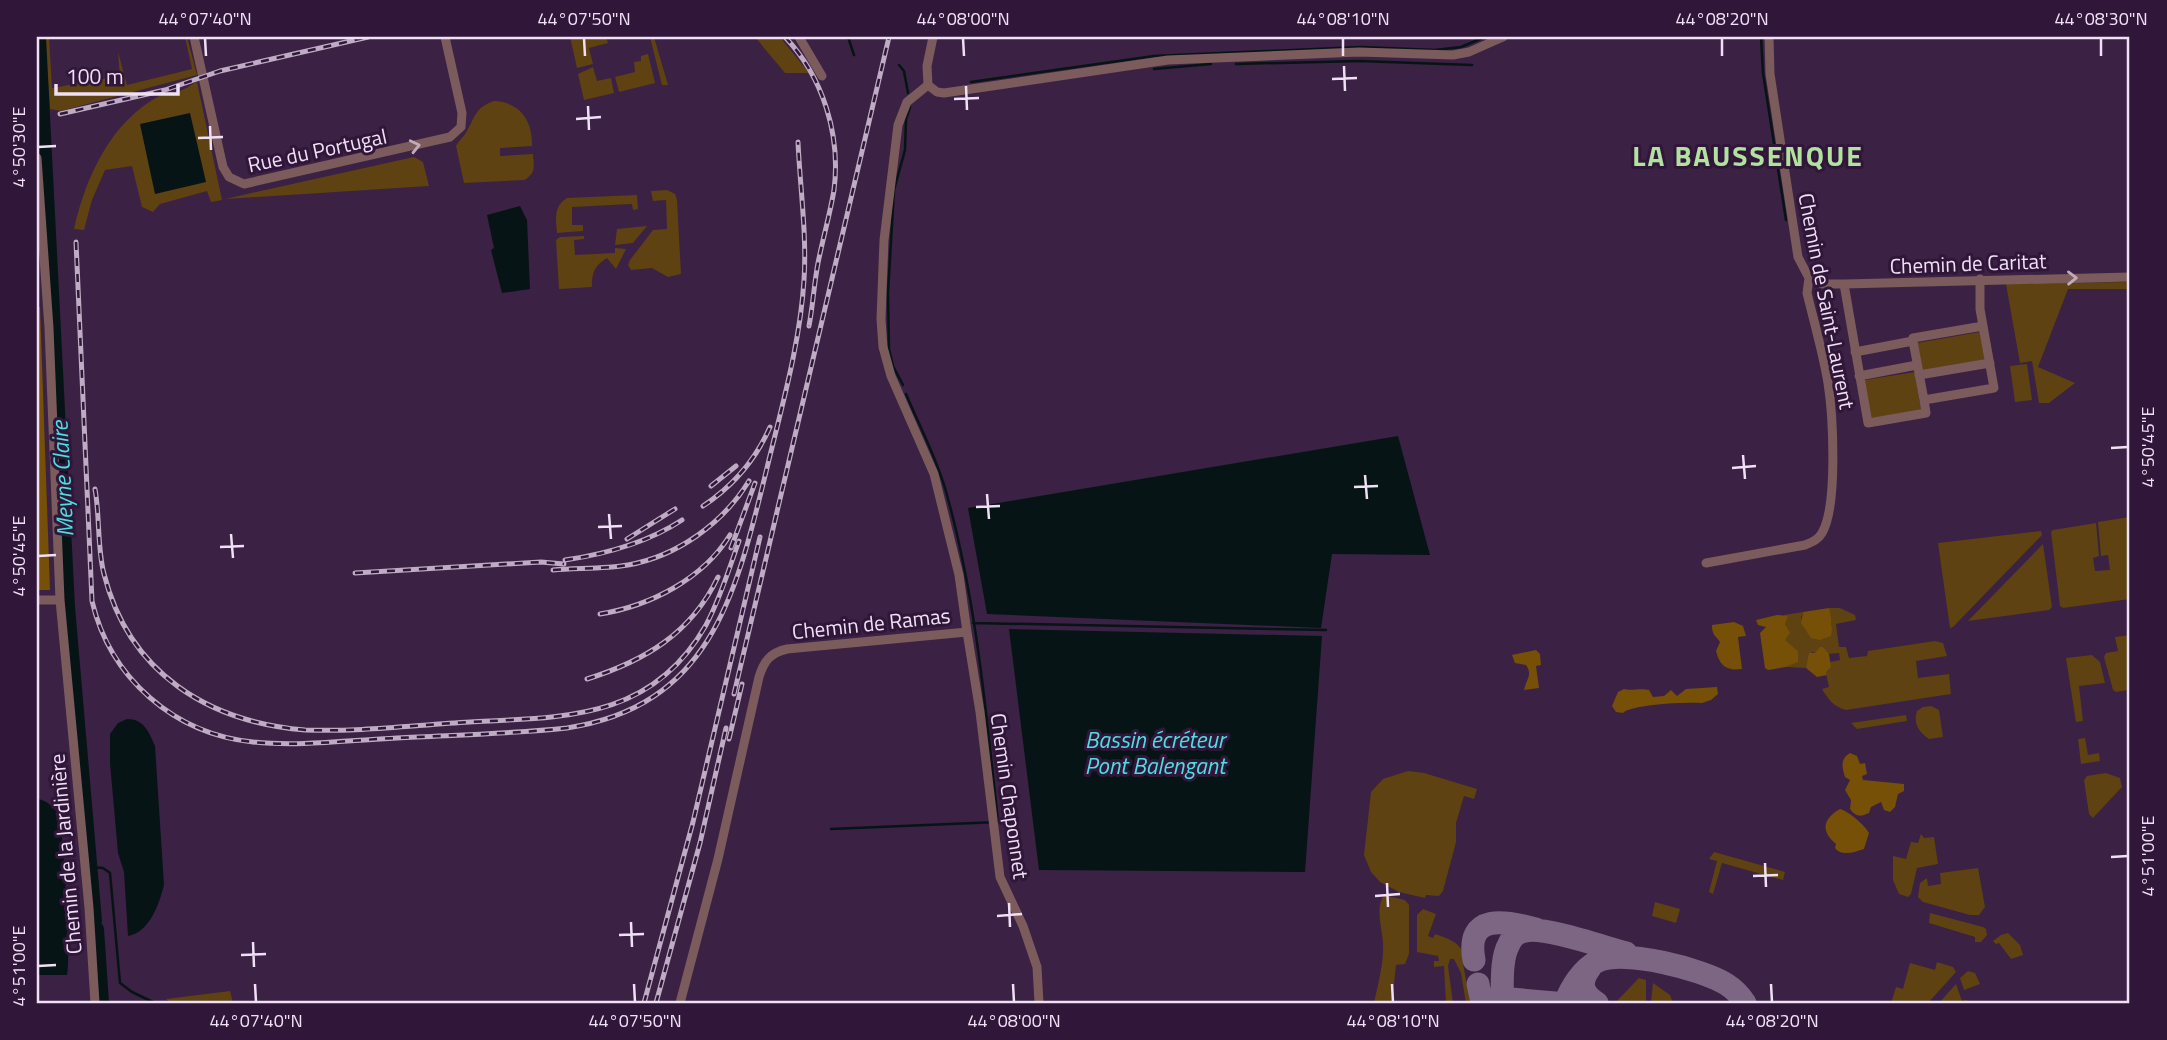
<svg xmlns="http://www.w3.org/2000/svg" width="2167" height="1040" font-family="'Titillium Web',sans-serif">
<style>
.green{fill:#5e4211}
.forest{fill:#755006}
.water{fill:#071415}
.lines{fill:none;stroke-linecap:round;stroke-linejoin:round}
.stream{stroke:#071415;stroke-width:2.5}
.river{stroke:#071415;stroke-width:14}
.taxiway{stroke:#7c6684;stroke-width:23}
.street{stroke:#7b5b5c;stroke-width:9}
.rail-casing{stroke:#beabc4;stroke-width:5}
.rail{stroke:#301739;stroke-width:2.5;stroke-dasharray:8;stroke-linecap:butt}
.oneway{stroke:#c1abb8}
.ticks{fill:none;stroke:#f0e0f6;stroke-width:2.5}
.labels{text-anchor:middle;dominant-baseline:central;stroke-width:6;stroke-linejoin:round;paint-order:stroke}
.street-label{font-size:21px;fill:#f0e0f6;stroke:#301739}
.water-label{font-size:23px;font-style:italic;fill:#4ae0e3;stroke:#301739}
.district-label{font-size:28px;font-weight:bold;letter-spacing:2px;fill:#b3e1a0;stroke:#301739}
.neatline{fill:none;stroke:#f0e0f6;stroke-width:2.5}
.ticks-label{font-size:18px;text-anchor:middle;fill:#f0e0f6}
</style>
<rect width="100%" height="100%" fill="#3b2144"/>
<path class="green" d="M45 37H49L52 88 120 76 118 52 127 85 192 69 185 37H187L197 75 61 111 50 109Z
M570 37H606L608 43 589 48 593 64 577 68Z
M650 37H654L668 85H662Z
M755 37H780L809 73H785Z
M648 54 655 83 619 92 615 77 635 72 634 62 641 61V56Z
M593 67 597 81 611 78 614 93 584 100 578 74Z
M197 82 222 200 211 202 207 191 160 204 153 212 142 207 132 166 105 170 92 200 84 230 74 229C86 176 111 121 161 95 168 91 176 93 182 90 187 88 192 84 197 82Z
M494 101C520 102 533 121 532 146L500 148V156L533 154C534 166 536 174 524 180L464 183 456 146C459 140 464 137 467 131 476 115 475 108 494 101Z
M414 157 423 162 429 186 225 199Z
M667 190 675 194 677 200 681 274 668 277 652 268 631 270 628 265 630 260 653 230 667 229 666 200 653 201 651 191Z
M637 195 638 209 633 210 632 204 572 207V225H583V231L557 233C556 219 553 207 567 198Z
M647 226 633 243 615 245 617 229Z
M584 236V239L574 240 575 255 615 253V248L626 249 616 269 607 258C594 266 592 273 592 287L559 289 556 240 560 237Z
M2130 282V289H2068L2038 367 2075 383 2049 403H2039L2032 361 2020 363 2006 284Z
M1980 332 1986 360 1922 371 1917 343Z
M2027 364 2032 400 2015 402 2010 366Z
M1915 372 1921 410 1871 418 1865 380Z
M2130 517V599L2063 608 2060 606 2051 532 2053 530 2096 523 2099 556 2093 558 2095 571 2110 570 2108 555 2101 556 2098 522Z
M2041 531 2042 535 1953 627 1950 628 1938 543Z
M2043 544 2052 607 2049 610 1968 621Z
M1829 608H1840L1855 615 1856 620 1836 624 1839 647H1846L1849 658 1867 656 1868 651 1935 641 1943 643 1947 656 1916 661 1918 678 1949 674 1951 694 1846 710C1834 707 1828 699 1822 689L1829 687 1826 673 1829 670 1830 662 1840 660 1839 653 1827 654 1823 647 1815 653 1812 652 1806 668 1786 667 1794 663 1798 651 1785 641 1786 630 1784 615 1803 612 1801 618 1806 631 1832 626Z
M2130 635V701L2128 690 2116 692 2113 690 2104 657 2106 653 2118 651 2115 637Z
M2092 655 2100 662 2105 683 2079 686 2083 721 2076 722 2066 658Z
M1931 706 1939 710 1943 737 1929 739C1919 732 1913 724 1917 711L1923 707Z
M1906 715 1907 721 1857 729 1851 723Z
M2085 738 2088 755 2099 753 2100 761 2081 764 2078 739Z
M1408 771 1424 773 1477 789 1474 799 1464 796 1456 823V842L1443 891 1439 896 1426 895 1425 898 1399 892 1380 882 1371 872 1364 855 1371 792 1383 779Z
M2106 773 2120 778 2122 787 2093 818 2089 814 2084 780 2087 776Z
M1921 834 1924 838 1934 837 1938 864 1917 868 1911 894 1908 897 1899 894 1893 880V856L1906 859 1911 842 1918 843Z
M1714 852 1785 872 1783 880 1722 863 1713 894 1709 892 1717 861 1709 859Z
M1978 868 1985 907 1979 915H1970L1923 902 1918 897 1920 883 1927 878 1928 886 1941 884 1940 873Z
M1384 895 1405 900 1409 905V954L1405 964 1396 965 1392 1003H1374C1378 984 1384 963 1383 943 1382 928 1375 907 1384 895Z
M1655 902 1680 909 1676 923 1652 916Z
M1423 909 1436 914 1428 936 1433 938 1435 934C1451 940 1462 942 1466 962L1463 963 1470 1003H1466L1461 973 1454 959H1450L1448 966 1453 1003H1446L1444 966 1434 967V961H1439L1438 956 1417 952V915Z
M1930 913 1983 927 1986 929 1987 935 1981 942H1975V937L1929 923Z
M2008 933 2020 945 2023 955 2011 959 1999 943 1996 944 1993 941 2001 935Z
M1937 962 1953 967 1956 972 1928 1003H1891L1896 987 1903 989 1910 963 1935 970Z
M1968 971 1975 973 1980 984 1964 990 1960 978Z
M1639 978 1646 980V1003H1615Z
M1653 983 1670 995 1673 1003H1651Z
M1956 984 1962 1001 1967 1000 1968 1003H1939Z
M230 991 233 1003H170L166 999Z"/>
<path class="forest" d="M37 307H40L50 590H37Z
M1829 608C1831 613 1833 632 1831 636L1820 640 1811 638 1801 623 1803 612Z
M1777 615 1788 616 1785 624 1790 633 1785 640 1798 651V662L1786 667 1768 670 1765 668 1760 633 1766 627 1758 625 1756 620Z
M1734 622 1743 626 1746 636 1738 637 1742 669C1726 671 1720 666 1716 651L1720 642C1715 635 1712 635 1712 625Z
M1820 647H1823L1829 654 1831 667 1826 673 1827 675 1817 677 1806 668 1809 653H1815Z
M1536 650 1540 654 1541 665 1536 666 1539 688 1524 690C1526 680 1533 675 1526 665L1515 663 1512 655Z
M1717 687 1718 694 1711 700 1702 703C1687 702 1632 704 1623 713L1616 712 1612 706 1618 692 1624 689C1630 691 1642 688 1649 690L1653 697 1664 696 1671 690 1677 696 1686 689Z
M1850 753 1857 756 1860 764 1865 763 1867 774 1862 776 1863 780 1904 784V791L1898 794 1895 807 1890 812 1884 810 1881 802 1871 807 1869 813C1860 817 1856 817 1850 809L1851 800 1845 790 1850 780 1845 777C1842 767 1840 759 1850 753Z
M1840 809C1848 811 1865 825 1869 833L1864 849C1855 852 1842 857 1835 848L1836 844C1821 832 1822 819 1840 809Z"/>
<path class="water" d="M190 113 206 182 155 194 140 124Z
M520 206 527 220 530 289 502 293 491 250 494 248 487 215Z
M1398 436 1430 555 1332 554 1321 628 987 614 968 508Z
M1009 629 1322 636 1305 872 1039 870Z
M127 719C144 719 149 732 155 746L164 885C159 904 150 932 128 936L124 872 118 853 110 763V734L118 723Z
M37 799C46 800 53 806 58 814 64 824 71 961 67 975H37Z"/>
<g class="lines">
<path class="stream" d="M848 37 854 55
M1516 37H1519
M1761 37 1763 73 1786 220
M1236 64 1359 61 1472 65
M899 65 904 71 908 93
M1154 69 1211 64
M971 82 1154 56 1361 47 1435 50 1461 47 1485 37
M903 385 893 366 889 349 888 293 894 190 905 150 906 119 910 107
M973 623 1326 630
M831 829 998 822C986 711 976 596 945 488 935 455 919 425 906 394
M91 867 103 868 110 873 120 983 132 992 155 1003"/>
<path class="river" d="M39 37 68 607 95 921
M97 929 102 1003"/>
<path class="taxiway" d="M1474 960C1465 912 1507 921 1536 929
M1590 968C1579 983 1582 993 1597 1003
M1478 984 1482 1003
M1502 1003C1503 986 1500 960 1509 944 1512 937 1518 932 1525 931 1545 926 1603 947 1626 953
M1503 1003 1511 999 1555 1003
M1565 1003C1571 987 1582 969 1598 961 1625 949 1701 969 1726 984 1734 989 1740 995 1745 1003"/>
<path class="street" d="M194 37 223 167 229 177 244 184 450 137 461 127 462 113 445 37
M799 37 822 76
M928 85 937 92 944 93 1168 60 1359 52 1453 55 1469 52 1503 37
M928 85 927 66 933 37
M37 158 49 328 60 600 89 908 95 1003
M1809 278 1823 284H1844L2130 277
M1844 284 1868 423 1926 413 1924 400 1994 388 1980 309V279
M1913 341V338L1983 326
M1855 352 1913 341 1924 400
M1919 375 1990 363
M1859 376 1917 365
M1706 563 1805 545C1812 542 1818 540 1822 533 1838 506 1833 415 1828 383 1823 353 1814 322 1807 293L1809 278 1798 257 1770 74 1769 37
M37 600H60
M967 632 980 712 1000 877 1023 926 1037 967 1039 1003
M680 1003 718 859 759 677C764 661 770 653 787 649L967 632 959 575 934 474 891 376 883 347 881 319 884 240 898 125 907 102 928 85"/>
<g class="rail-casing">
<path id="rail" d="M785 37C823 77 841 135 834 190 830 214 823 238 818 263 814 284 813 305 809 326
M60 114 165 90 220 71 368 37
M76 242 92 601C110 678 174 734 253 742 300 747 350 740 397 738 453 735 511 734 567 728 711 706 736 594 766 472 781 409 800 345 804 280 807 235 800 187 798 142
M711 486 736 466
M95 489C100 517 97 547 104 574 129 673 208 722 305 730 360 732 415 725 470 722 565 717 652 720 706 625 720 599 729 569 739 541
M703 506C733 486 756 459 770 427
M627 539 675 509
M731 548 755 483
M565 560C606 554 647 543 682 520
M553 570C578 568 604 569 628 565 678 556 723 523 749 481
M355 573 541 562 564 564
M600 614C650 606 703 579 730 535
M587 679C644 661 691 634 718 577
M734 694 889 37
M729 739 742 684
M644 1003 693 822 760 537
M656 1003 700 843 726 728"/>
</g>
<use href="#rail" class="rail"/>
</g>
<defs><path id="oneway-chevron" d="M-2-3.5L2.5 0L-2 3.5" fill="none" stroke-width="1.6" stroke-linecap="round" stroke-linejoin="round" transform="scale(1.75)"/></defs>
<g class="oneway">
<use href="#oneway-chevron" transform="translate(415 146) rotate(-13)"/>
<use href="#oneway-chevron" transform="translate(2072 278) rotate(-1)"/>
</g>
<path class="ticks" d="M205 38 206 56M584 38 585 56M963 38 964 56M1343 38V56M1722 38V56M2101 38V56M1344 66 1345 91M1332 79 1357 78M966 86 967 110M954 99 979 98M588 106 589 130M576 119 601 117M210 126 211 150M198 138 223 137M38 147 56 146M2111 448 2128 447M1743 455 1745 479M1732 468 1756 466M1365 475 1367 499M1354 487 1378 486M987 494 989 519M976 507 1000 506M609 514 611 539M598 527 622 526M231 534 233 558M220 547 244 546M38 556 56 555M2111 857 2128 856M1765 863 1766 887M1753 876 1778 875M1387 883 1388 907M1375 896 1400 894M1009 903 1010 927M997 916 1022 914M631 922 632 947M619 935 644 934M253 942 254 967M241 955 266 954M38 966 56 965M255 984 256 1002M634 984 635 1002M1013 984 1014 1002M1392 984 1393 1002M1771 984 1772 1002"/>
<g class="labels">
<g class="street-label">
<text transform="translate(317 150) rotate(-12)">Rue du Portugal</text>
<text transform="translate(1968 263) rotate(-2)">Chemin de Caritat</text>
<text transform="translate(1827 301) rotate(79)">Chemin de Saint-Laurent</text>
<text transform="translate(871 623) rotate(-6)">Chemin de Ramas</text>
<text transform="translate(1010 796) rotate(82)">Chemin Chaponnet</text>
<text transform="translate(65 854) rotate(-95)">Chemin de la Jardinière</text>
</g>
<g class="water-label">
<text transform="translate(62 479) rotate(-93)">Meyne Claire</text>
<text x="1155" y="739">Bassin écréteur<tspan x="1155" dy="26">Pont Balengant</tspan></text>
</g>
<g class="district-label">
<text x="1748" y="155">LA BAUSSENQUE</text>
</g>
</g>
<rect width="2167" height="1040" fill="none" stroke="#301739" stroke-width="77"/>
<path d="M56 84v10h122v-10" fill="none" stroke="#f0e0f6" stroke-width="3.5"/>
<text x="66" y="84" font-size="21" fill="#f0e0f6" stroke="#301739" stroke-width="5" paint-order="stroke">100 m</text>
<rect x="38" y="38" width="2090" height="964" class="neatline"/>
<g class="ticks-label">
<text x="205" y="25">44°07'40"N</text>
<text x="584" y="25">44°07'50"N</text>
<text x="963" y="25">44°08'00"N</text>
<text x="1343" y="25">44°08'10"N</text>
<text x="1722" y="25">44°08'20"N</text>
<text x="2101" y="25">44°08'30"N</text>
<text transform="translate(19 147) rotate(-90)" y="6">4°50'30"E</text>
<text transform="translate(2148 447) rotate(-90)" y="6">4°50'45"E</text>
<text transform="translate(19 556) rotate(-90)" y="6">4°50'45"E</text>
<text transform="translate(2148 856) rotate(-90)" y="6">4°51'00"E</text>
<text transform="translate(19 966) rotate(-90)" y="6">4°51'00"E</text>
<text x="256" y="1027">44°07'40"N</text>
<text x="635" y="1027">44°07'50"N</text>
<text x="1014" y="1027">44°08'00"N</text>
<text x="1393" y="1027">44°08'10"N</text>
<text x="1772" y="1027">44°08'20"N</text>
</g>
</svg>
